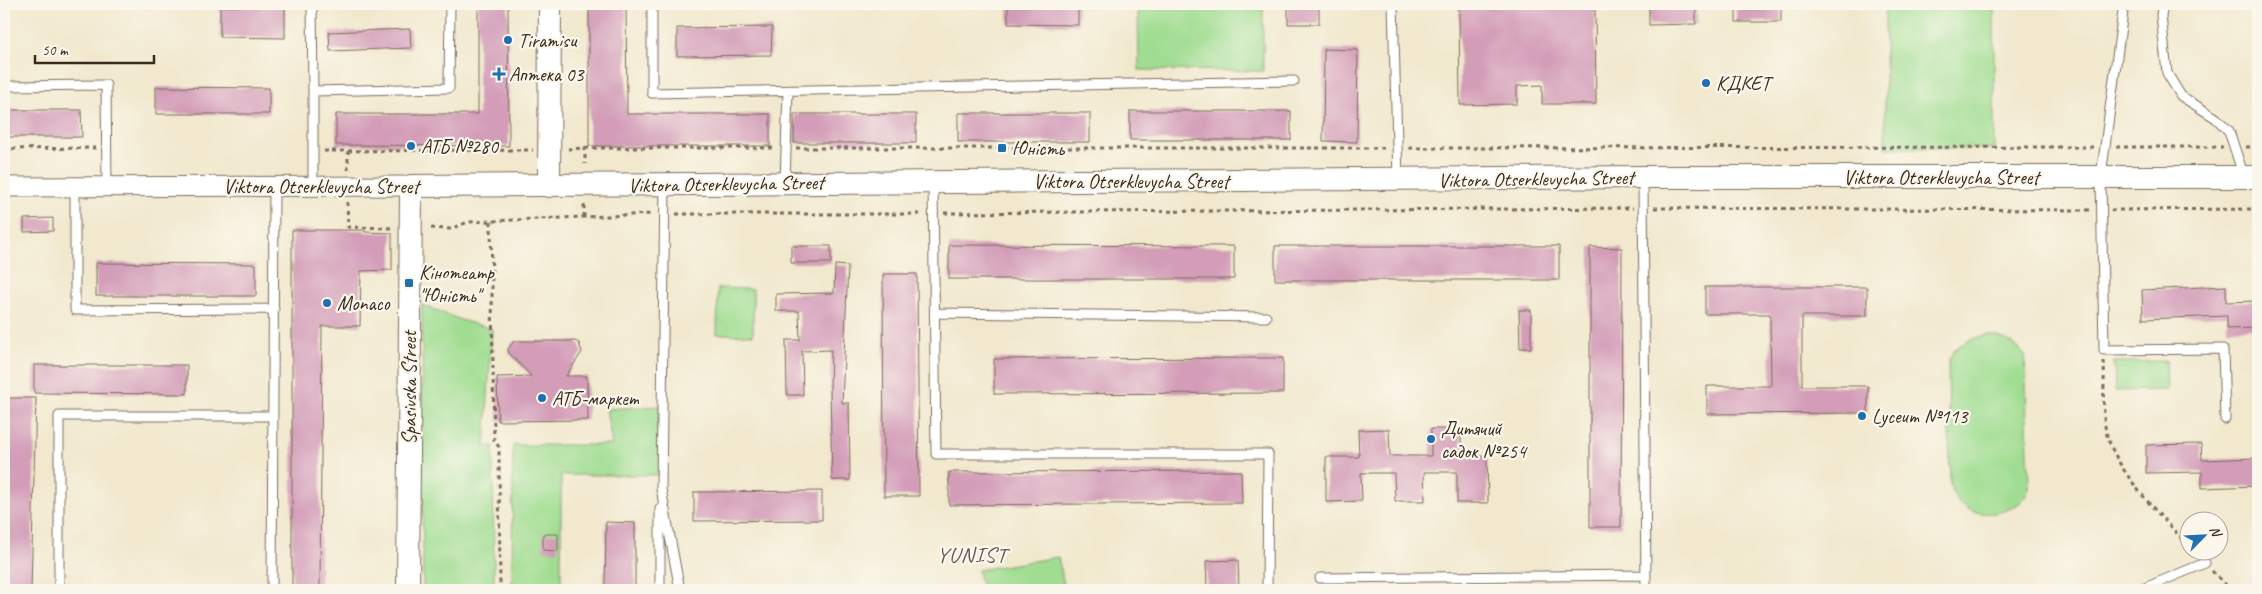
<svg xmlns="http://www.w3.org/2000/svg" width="2262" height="594" font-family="Caveat,sans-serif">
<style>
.green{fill:#a0dd92;stroke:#6e8458}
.building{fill:#d39db8}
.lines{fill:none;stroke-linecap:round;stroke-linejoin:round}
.service-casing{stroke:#7b6c5c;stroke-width:11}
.minor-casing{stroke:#7b6c5c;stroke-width:21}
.tertiary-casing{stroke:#7b6c5c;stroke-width:24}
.path{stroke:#7b6c5c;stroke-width:3;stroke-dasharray:4 4;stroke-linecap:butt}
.service{stroke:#fff;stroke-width:9}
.minor{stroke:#fff;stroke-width:19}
.tertiary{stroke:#fff;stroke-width:22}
.poi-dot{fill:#1f6fb2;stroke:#fbf7ec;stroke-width:2}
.labels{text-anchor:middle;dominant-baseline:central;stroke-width:4.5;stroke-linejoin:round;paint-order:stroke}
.poi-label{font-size:20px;fill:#3b2a1e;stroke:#fbf7ec;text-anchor:start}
.street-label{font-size:20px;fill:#3b2a1e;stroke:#fbf7ec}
.quarter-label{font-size:22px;letter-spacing:1px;fill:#705254;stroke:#fbf7ec}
</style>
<rect width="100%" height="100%" fill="#fbf7ec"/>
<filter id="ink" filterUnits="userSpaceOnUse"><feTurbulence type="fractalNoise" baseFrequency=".02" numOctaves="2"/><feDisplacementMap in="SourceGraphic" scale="10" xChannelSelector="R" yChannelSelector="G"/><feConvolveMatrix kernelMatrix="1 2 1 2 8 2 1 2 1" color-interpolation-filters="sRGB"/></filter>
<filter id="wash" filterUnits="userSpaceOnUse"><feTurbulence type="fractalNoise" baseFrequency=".0096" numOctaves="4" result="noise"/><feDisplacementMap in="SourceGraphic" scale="20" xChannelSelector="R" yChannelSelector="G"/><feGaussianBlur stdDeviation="1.12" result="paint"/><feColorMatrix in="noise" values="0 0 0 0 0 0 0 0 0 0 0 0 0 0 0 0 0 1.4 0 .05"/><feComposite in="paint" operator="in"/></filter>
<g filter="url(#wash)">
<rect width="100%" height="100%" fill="#f1e8ce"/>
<path class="green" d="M1138 4H1263V71L1139 70Z
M1885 4H1994V149L1885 148Z
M718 288 753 289V335L717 334Z
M422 305 461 320 492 329 485 446H493L494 590H423Z
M1988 335C2004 337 2016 343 2025 356L2029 488C2027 492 2026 498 2022 501 1998 521 1958 518 1950 485L1948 362C1954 345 1970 338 1988 335Z
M2166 361 2167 390 2115 391 2114 362Z
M661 406V475H561V590H512L513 445H612L606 409Z
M1058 557 1065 590H982L978 570Z"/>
<g id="blocks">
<path class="building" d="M478 4H508L509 146 336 145V114H478Z
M589 4H626L627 114H770V146H589Z
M1008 4H1078V25L1008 24Z
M1288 4H1319V24H1288Z
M1488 4H1502V6L1595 4 1596 104H1542V85L1517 86V104L1460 105 1459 6H1488Z
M1649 4H1696V24L1649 25Z
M1736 4H1781V22H1736Z
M220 6 285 7V38L220 37Z
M772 27 771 55 677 56V28Z
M410 29 411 48 330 51 329 32Z
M1324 49 1358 50 1357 142 1323 141Z
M156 87 269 88V114H156Z
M4 110H81L82 137H4Z
M1130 111H1291V140H1130Z
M958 113H1090V142H958Z
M794 114H916V143H794Z
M53 218V231L24 232V219Z
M292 230H365V232L392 233V270L361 271 360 326H322L320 590H292Z
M949 245 1234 246V279H949Z
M791 246H831V263H791Z
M1275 246H1559V280H1275Z
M1590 247 1622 248 1621 527H1590Z
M96 263 256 264V296H96Z
M835 265 848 266 842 403H849L850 480H832L830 389 831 350 802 351 803 395H787L786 340H800L799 311H776V294L834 293Z
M883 274H917L919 496H884Z
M2226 286V302L2258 301V328L2227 329V316L2143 319 2142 290Z
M1705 287H1867V316H1802V386H1868V413L1707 414V386H1771L1770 314H1705Z
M1519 310H1531V348H1520Z
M514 341H575L579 343 582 352 566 376H587L588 420 498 421 497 377 531 376 509 353 508 349Z
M1283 358V393L994 394V359Z
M34 365H187V394L34 393Z
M6 398H36L31 590H4Z
M1389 429 1390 456H1431V429H1461V456H1487L1488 503H1457V472H1424L1425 501H1395L1394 473H1361L1362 501 1326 502V457H1359L1358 430Z
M2201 444 2202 460 2258 458V486L2202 488V472L2146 473V445Z
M1241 471 1242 503 949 505V472Z
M822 491V520L694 521V492Z
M606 522 635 523V590H605Z
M543 534H558V551L543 550Z
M1238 560 1239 590H1207L1206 561Z"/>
</g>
</g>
<g filter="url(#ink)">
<use href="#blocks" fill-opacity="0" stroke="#7b6c5c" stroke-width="1"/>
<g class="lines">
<g class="service-casing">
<path id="service" d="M312 4 313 91
M652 4V93L1294 81
M1393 4 1398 178
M2124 4 2101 176 2104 350 2223 349 2225 419
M2163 4 2161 15 2167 73 2181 96 2216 118 2229 131 2244 177
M4 86 106 85 107 187
M1643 178 1646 590
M785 182 788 91
M933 182 936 454H1268L1267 590
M665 185 661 489 680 590
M313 186V91L449 88 450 4
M75 187V310L274 309
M935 313 1266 317
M1320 578 1646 575
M59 590V416H273
M272 590 274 187
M660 590V509
M2140 590 2205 563"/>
</g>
<g class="minor-casing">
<path id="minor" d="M4 187 411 186"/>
</g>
<g class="tertiary-casing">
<path id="tertiary" d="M549 186 550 4
M408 590 411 186 1643 177H2258"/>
</g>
<path class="path" d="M2116 147H2223
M2246 147H2258
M585 148H775
M796 148H1385
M1409 148 2095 147
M4 149 96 148
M568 149 585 148V164
M324 151 533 150
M348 170V151
M347 202 348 227 393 228
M1654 208 2090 210
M2111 210 2258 209
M944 213 1633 208
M676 214H923
M584 217V201
M491 221 494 440 499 447 500 590
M431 228 450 229 468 222 653 214
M2104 361C2105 382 2102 405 2105 426 2111 467 2161 517 2190 547
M2212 571 2231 590"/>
<use href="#service" class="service"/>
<use href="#minor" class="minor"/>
<use href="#tertiary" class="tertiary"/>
</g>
</g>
<g class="poi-dot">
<circle cx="508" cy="40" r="5"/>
<path d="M496.5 66.5h5v5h5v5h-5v5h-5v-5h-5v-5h5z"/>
<circle cx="1706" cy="83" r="5"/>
<circle cx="411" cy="146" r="5"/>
<rect x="997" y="143" width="10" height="10" rx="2.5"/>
<rect x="404" y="278" width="10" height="10" rx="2.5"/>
<circle cx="327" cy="303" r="5"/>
<circle cx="542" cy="398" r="5"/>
<circle cx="1862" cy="416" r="5"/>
<circle cx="1431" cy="439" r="5"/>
</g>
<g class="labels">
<g class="poi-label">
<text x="518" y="40">Tiramisu</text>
<text x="509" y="74">Аптека 03</text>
<text x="1716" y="83">КДКЕТ</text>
<text x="421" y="146">АТБ №280</text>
<text x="1012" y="148">Юність</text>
<text x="419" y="272">Кінотеатр<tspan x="419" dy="23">"Юність"</tspan></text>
<text x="337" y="303">Monaco</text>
<text x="552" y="398">АТБ-маркет</text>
<text x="1872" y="416">Lyceum №113</text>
<text x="1441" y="428">Дитячий<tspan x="1441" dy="23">садок №254</tspan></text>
</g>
<g class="street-label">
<text x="1941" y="177">Viktora Otserklevycha Street</text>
<text transform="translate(1536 179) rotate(-1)">Viktora Otserklevycha Street</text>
<text x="1131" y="181">Viktora Otserklevycha Street</text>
<text transform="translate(726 184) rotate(-1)">Viktora Otserklevycha Street</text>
<text x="321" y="186">Viktora Otserklevycha Street</text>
<text transform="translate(409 388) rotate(-90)">Spasivska Street</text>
</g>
<g class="quarter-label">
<text x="972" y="555">YUNIST</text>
</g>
</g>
<rect width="2262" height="594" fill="none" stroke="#fbf7ec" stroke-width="20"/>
<g transform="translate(2204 536) rotate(66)"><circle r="24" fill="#fbf7ec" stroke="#aea59a"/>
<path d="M0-4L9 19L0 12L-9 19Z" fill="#1f6fb2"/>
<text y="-8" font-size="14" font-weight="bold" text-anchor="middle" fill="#3b2a1e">N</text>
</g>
<path d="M35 55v8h119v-8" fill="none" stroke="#3b2a1e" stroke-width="2.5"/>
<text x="42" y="55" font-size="15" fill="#3b2a1e" stroke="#fbf7ec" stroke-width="4" paint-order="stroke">50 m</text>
</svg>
